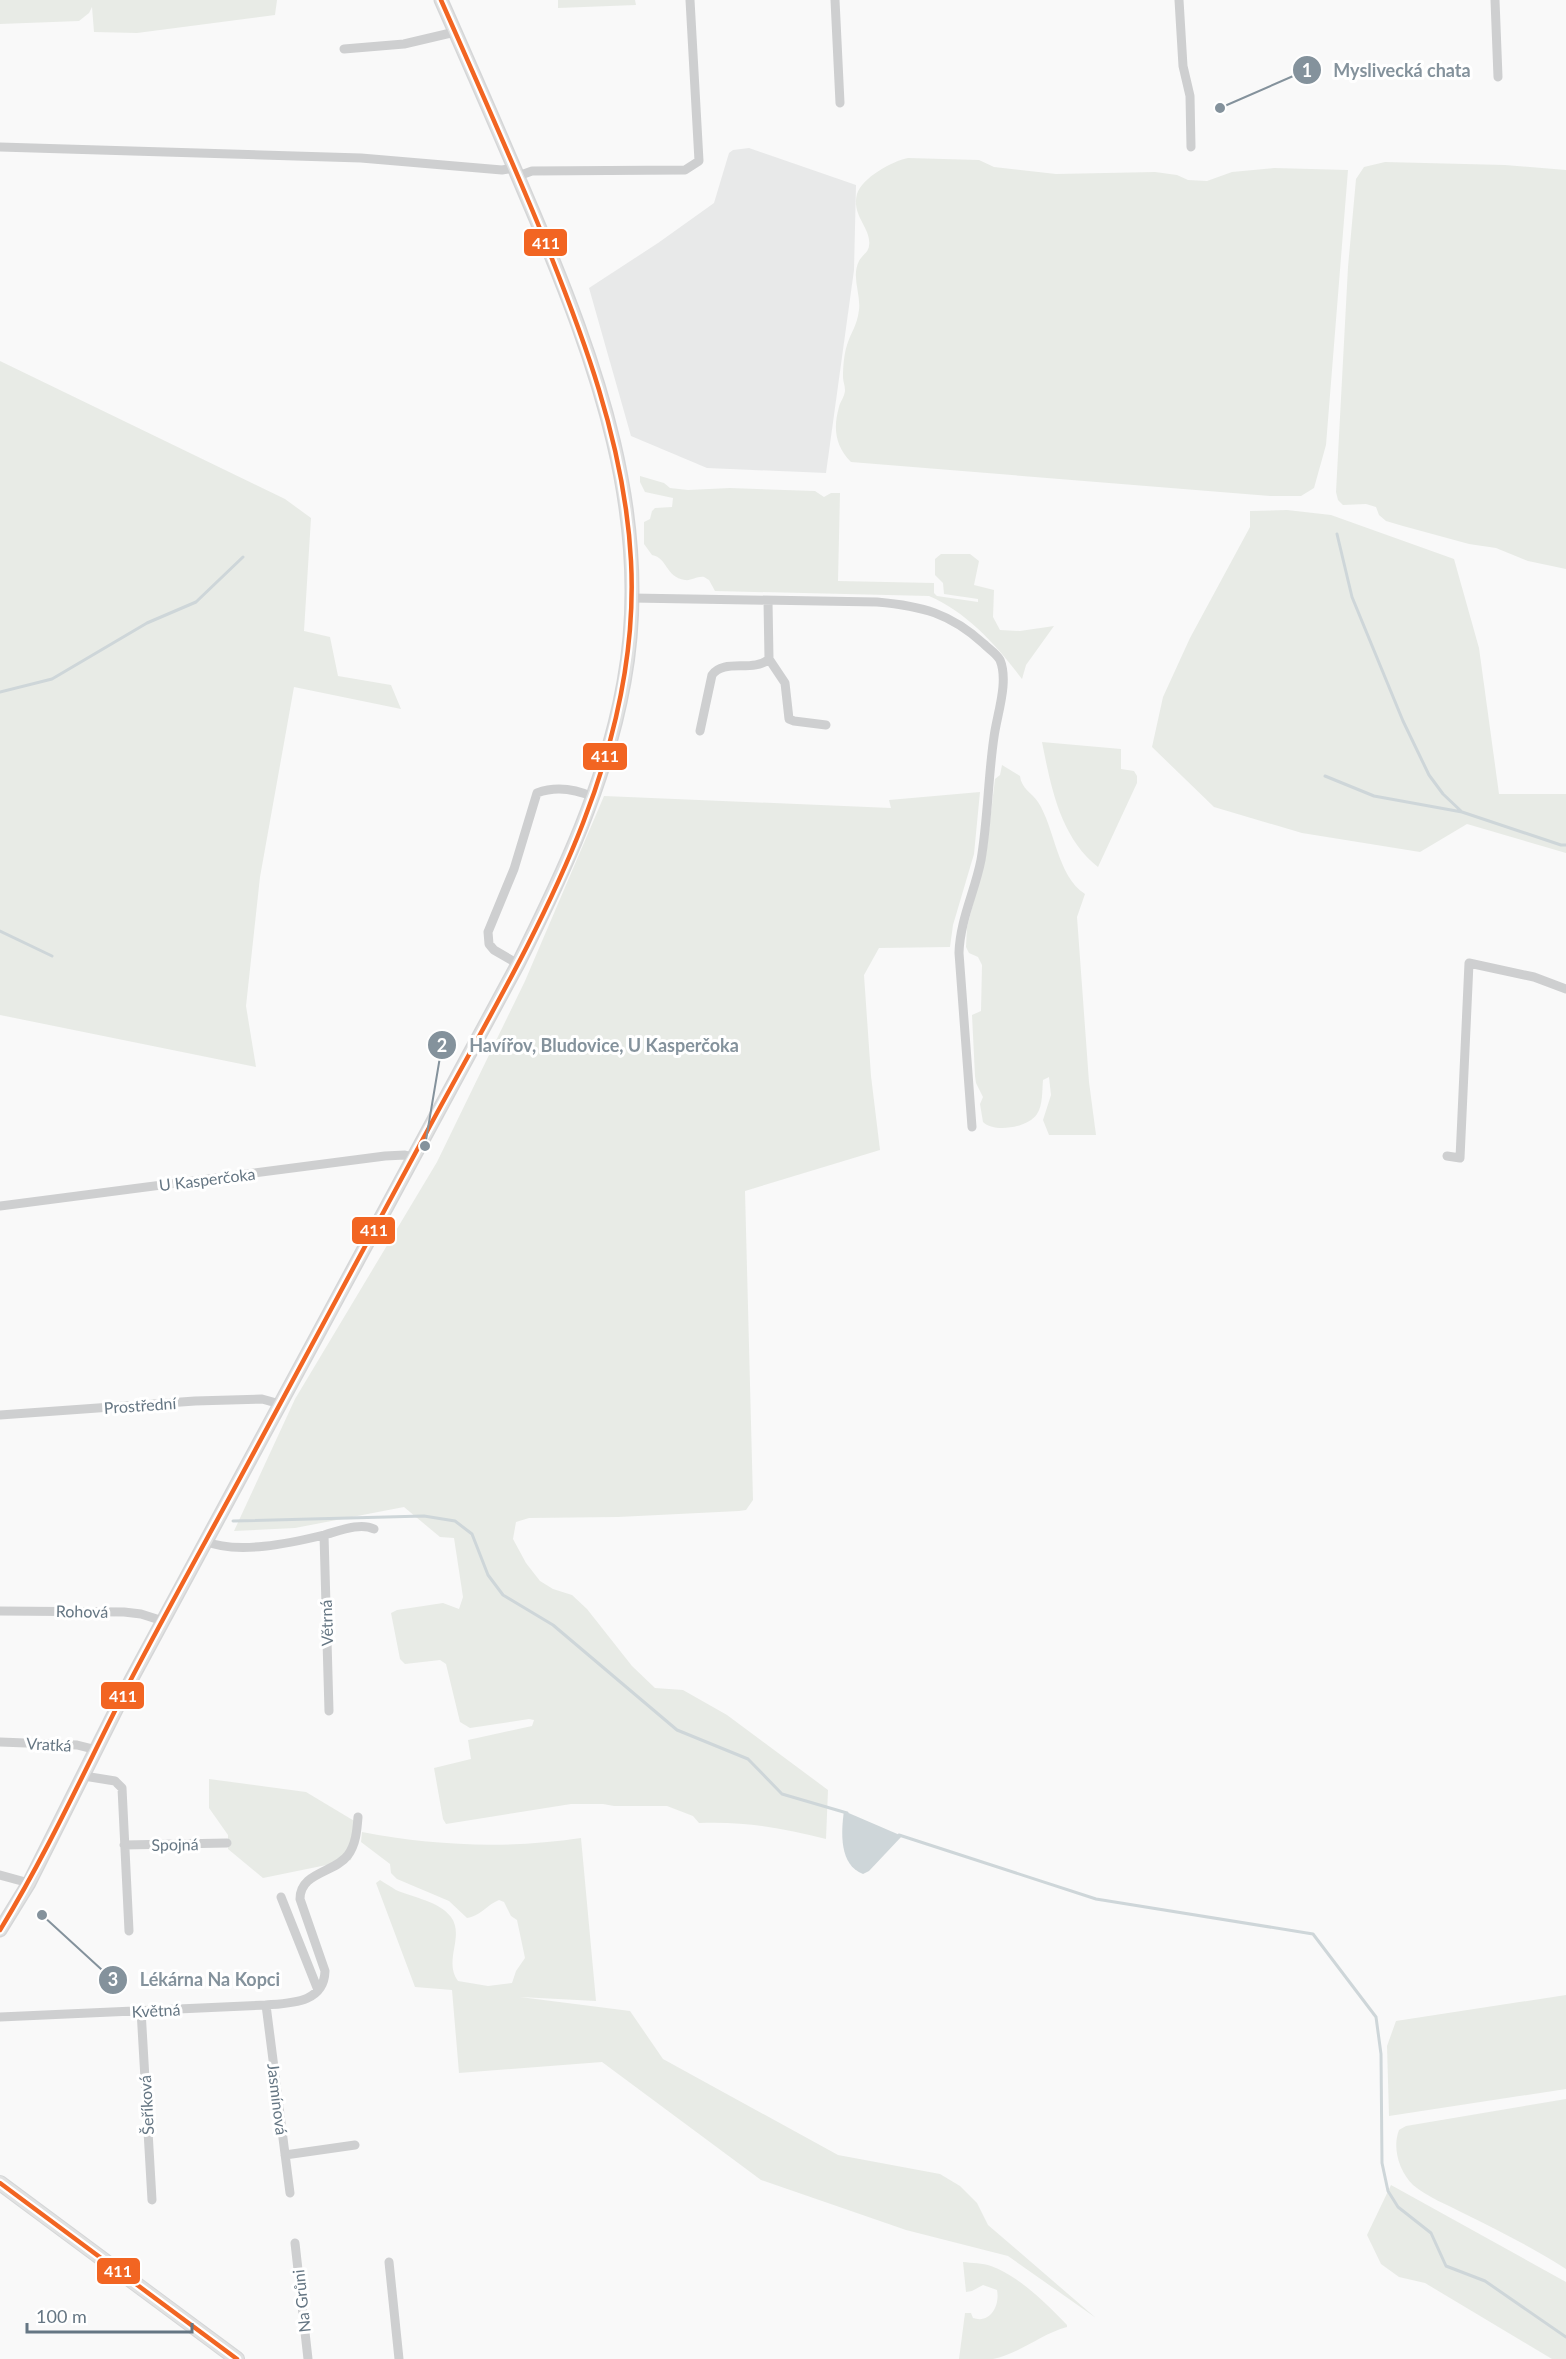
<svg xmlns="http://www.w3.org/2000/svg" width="1566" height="2359" font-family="Lato,sans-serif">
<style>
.built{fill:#e8e9e9}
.green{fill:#e8ebe6}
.water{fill:#ced6d9}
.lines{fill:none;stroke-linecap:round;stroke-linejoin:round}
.stream{stroke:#ced6d9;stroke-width:3}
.secondary-casing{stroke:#d5d6d7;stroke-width:15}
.primary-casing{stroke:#d5d6d7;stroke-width:16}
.street{stroke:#cecfd0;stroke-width:9}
.secondary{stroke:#e1e2e2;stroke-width:12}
.primary{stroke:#e1e2e2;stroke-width:14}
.bus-1-casing{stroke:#fff;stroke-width:9}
.bus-1{stroke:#f26522;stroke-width:4.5}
.labels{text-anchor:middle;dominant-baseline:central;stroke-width:6;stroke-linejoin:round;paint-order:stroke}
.street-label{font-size:16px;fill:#657683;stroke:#fff}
.leader{fill:none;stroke:#84929c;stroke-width:2}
.callout-dot{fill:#84929c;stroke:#fff;stroke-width:2}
.mark-label{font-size:18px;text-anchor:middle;font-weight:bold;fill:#fff}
.callout-label{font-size:18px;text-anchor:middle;font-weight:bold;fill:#84929c;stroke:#fff;stroke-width:6;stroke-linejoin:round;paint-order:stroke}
.line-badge{stroke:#fff;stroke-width:2}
.badge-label{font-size:16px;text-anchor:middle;font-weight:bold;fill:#fff}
</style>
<rect width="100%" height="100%" fill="#f9f9f9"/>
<path class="built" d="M749 148 856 185 854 270 826 473 707 468 631 436 589 288 658 243 714 203 729 153 733 150Z"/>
<path class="green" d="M0 0H277L275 15 137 33 94 32 92 7 89 13 79 21 0 24Z
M558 0H635L636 5 558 8Z
M908 158 979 160 994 167 1056 174 1155 172 1177 175 1188 180 1207 181 1232 172 1274 168 1348 170 1326 445 1314 488 1301 496H1270L851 462C835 446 833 428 839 407 840 402 845 396 845 390 845 386 843 381 843 377 843 367 844 354 847 345 851 332 857 326 859 310 861 294 851 277 859 261 862 255 868 253 869 246 872 228 851 216 857 194 862 178 892 161 908 158Z
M1385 162 1505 165 1566 170V569L1528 561 1496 548 1469 544 1403 526 1386 521 1379 515 1376 507 1366 504 1343 505 1338 500 1336 492 1348 267 1356 179 1364 167Z
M0 361 285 499 311 518 304 631 330 637 338 676 391 685 401 709 294 687 260 877 246 1006 256 1067 0 1015Z
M640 476 664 483 670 488 688 490 730 488 815 491 824 497 831 493H840L838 581 934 583V593L937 596 978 602V599L944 594 943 583 935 575V559L941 554H970L979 561 974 585 994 590 993 617 1000 630 1020 631 1054 626 1026 665 1022 679C998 647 967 612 929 596L715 591 709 580 704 577C697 576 691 581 685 580 665 577 668 558 652 555L644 544V522L650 519 652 511 655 508 672 507 673 498 645 492 640 482Z
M1287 510 1331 515 1454 559 1479 648 1499 794H1566V853L1467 824 1420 852 1302 833 1214 807 1152 747 1163 697 1190 638 1250 527V511Z
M1042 742 1121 749V769L1134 771 1137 776V783L1098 867C1060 837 1051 787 1042 742Z
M1002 765 1020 776C1021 788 1032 793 1038 802 1055 828 1057 876 1085 894L1077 917 1089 1082 1096 1135H1049L1043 1120 1051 1095 1049 1077 1043 1080C1042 1091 1043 1105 1037 1114 1028 1128 994 1133 983 1122L980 1104 983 1097 976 1083 975 1076 972 1015 981 1011 982 965 978 957 969 953 966 947 967 927 986 855 995 779 1000 775Z
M980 792 974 854 953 925 950 947 879 948 864 975 871 1076 880 1150 745 1191 753 1500 746 1510 739 1511 618 1517 529 1518 516 1522 513 1539 526 1563 540 1581 553 1589 572 1595 587 1609 632 1666 655 1688 683 1690 727 1715 828 1790 826 1839C782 1828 745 1821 699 1823L693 1816 667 1806H614L603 1804H571L446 1824 443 1819 434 1768 471 1759 468 1740 532 1726 534 1720 529 1719 470 1728 460 1722 446 1664 440 1660 405 1664 400 1659 391 1613 397 1610 443 1603 459 1609 463 1597 454 1538 440 1537 404 1507 295 1528 234 1531 295 1399 437 1162 525 981 604 796 891 808 889 800Z
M209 1779 306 1792 356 1822 351 1860 263 1878 228 1849V1835L209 1808Z
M362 1832C435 1846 508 1849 581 1838L596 2001 520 1997 630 2011 663 2059 838 2155 940 2174 960 2186 977 2203 988 2225 1096 2318 1008 2256 906 2230 761 2180 602 2062 459 2073 452 1990 415 1987 376 1883 380 1880C385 1883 391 1887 396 1890 414 1898 439 1901 451 1917 465 1936 443 1961 458 1981L488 1986 512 1983 516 1971 525 1958 517 1920 511 1916 504 1902 499 1900C488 1904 479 1917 467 1918L449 1901 397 1879 391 1873 390 1864 361 1842Z
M1566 1995V2089L1389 2116 1387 2046 1396 2021Z
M1566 2099V2269C1534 2248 1499 2231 1465 2214 1448 2205 1427 2197 1413 2185 1399 2171 1392 2148 1399 2130L1406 2126Z
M1391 2185 1566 2282V2359H1552L1425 2283 1399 2277 1381 2264 1367 2235Z
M963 2262C972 2263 983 2263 991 2266 1019 2276 1047 2304 1067 2325V2327C1041 2334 1019 2354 993 2359 982 2359 970 2359 959 2359L965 2313H971L973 2318C991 2324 1000 2305 997 2290L983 2285 972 2291 966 2292Z"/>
<path class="water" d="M844 1811 902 1836 869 1871 863 1874C839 1865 841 1832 844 1811Z"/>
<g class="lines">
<path class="stream" d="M1337 534 1352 597 1403 721 1429 775 1443 794 1462 812 1561 845H1566
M0 692 52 679 147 623 196 602 243 557
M1325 776 1374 796 1462 812
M0 931 52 956
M233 1521 424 1516 455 1521 472 1534 488 1575 503 1595 553 1625 677 1730 748 1759 782 1794 847 1813
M899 1835 1096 1899 1313 1934 1376 2017 1381 2054 1382 2163 1388 2191 1398 2207 1431 2233 1446 2266 1485 2281 1566 2337"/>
<g class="secondary-casing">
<path id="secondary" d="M0 1930 29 1883 131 1680 518 964C563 874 606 783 624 682 654 518 596 361 533 212 503 141 472 70 441 0"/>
</g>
<g class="primary-casing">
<path id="primary" d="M0 2183 237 2359"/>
</g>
<path class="street" d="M835 0 840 103
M1179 0 1183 66 1190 96 1191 147
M1495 0 1498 77
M344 49 404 44 455 32
M0 147 361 158 502 170 514 168
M518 176 532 171 685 170 699 161 690 0
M632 598 877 602C922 606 950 613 984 644 989 649 997 654 1000 660 1009 682 997 714 994 737 988 777 988 819 981 860 975 891 960 920 959 953L972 1127
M769 659 785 683 789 719 794 721 826 725
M700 731 712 675C724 658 753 673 769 659L768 601
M518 964 494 950 489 944 488 932 514 869 537 793C556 786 575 789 593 797
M1447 1156 1460 1158 1469 963 1534 977 1566 989
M0 1206 385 1156 405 1155 413 1157
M0 1415 195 1401 262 1399 280 1404
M324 1535 329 1711
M205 1541C237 1555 291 1543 324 1535 339 1531 360 1522 374 1529
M0 1611 124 1612 141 1614 163 1621
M0 1742 77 1745 97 1750
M84 1776 115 1781 122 1788 129 1931
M124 1845 227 1843
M0 1875 29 1883
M281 1897 318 1990
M266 2005 290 2193
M141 2010 152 2200
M0 2017 266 2005C291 2003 324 2003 325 1971L300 1899C300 1872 335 1873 348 1855 356 1844 357 1830 358 1817
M285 2155 355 2145
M295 2243 308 2359
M389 2262 399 2359"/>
<use href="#secondary" class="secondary"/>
<use href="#primary" class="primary"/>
<g class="bus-1-casing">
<path id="bus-1" d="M0 1930C48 1852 86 1767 128 1685 164 1616 202 1548 239 1480 303 1361 367 1243 431 1124 525 950 642 766 631 561 625 444 582 332 538 224 507 149 474 75 441 0
M0 2183 237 2359"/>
</g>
<use href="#bus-1" class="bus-1"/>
</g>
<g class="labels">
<g class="street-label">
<text transform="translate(207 1179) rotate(-7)">U Kasperčoka</text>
<text transform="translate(140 1405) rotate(-4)">Prostřední</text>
<text transform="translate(82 1611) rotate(1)">Rohová</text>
<text transform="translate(326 1623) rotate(-92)">Větrná</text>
<text transform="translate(49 1744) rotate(3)">Vratká</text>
<text transform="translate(175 1844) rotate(-1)">Spojná</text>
<text transform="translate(156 2010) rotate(-3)">Květná</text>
<text transform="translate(278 2099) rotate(83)">Jasmínová</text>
<text transform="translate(146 2105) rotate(-93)">Šeříková</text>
<text transform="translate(301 2301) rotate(-96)">Na Grůni</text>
</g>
</g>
<path class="leader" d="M1220 108L1307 70M425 1146L442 1045M42 1915L113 1980"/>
<g class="callout-dot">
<circle cx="1220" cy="108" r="6"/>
<circle cx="425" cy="1146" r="6"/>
<circle cx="42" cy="1915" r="6"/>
<circle cx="1307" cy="70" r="15"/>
<circle cx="442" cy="1045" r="15"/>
<circle cx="113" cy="1980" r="15"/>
</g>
<g class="mark-label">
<text x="1307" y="77">1</text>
<text x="442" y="1052">2</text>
<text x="113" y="1986">3</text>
</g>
<g class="callout-label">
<text x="1402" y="77">Myslivecká chata</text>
<text x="604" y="1052">Havířov, Bludovice, U Kasperčoka</text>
<text x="210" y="1986">Lékárna Na Kopci</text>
</g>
<g class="line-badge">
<rect x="523" y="228" width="45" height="29" rx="6" fill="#f26522"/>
<rect x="582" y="742" width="46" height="29" rx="6" fill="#f26522"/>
<rect x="351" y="1216" width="45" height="29" rx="6" fill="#f26522"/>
<rect x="100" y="1681" width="45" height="29" rx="6" fill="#f26522"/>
<rect x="96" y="2257" width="45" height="28" rx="6" fill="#f26522"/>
</g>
<g class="badge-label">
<text x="546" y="249">411</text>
<text x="605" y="762">411</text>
<text x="374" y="1236">411</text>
<text x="123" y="1702">411</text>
<text x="118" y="2277">411</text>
</g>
<path d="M27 2323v9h165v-9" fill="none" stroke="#657683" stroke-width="3"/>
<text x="36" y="2323" font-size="18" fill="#657683" stroke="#ffffff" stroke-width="4.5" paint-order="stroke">100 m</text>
</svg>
